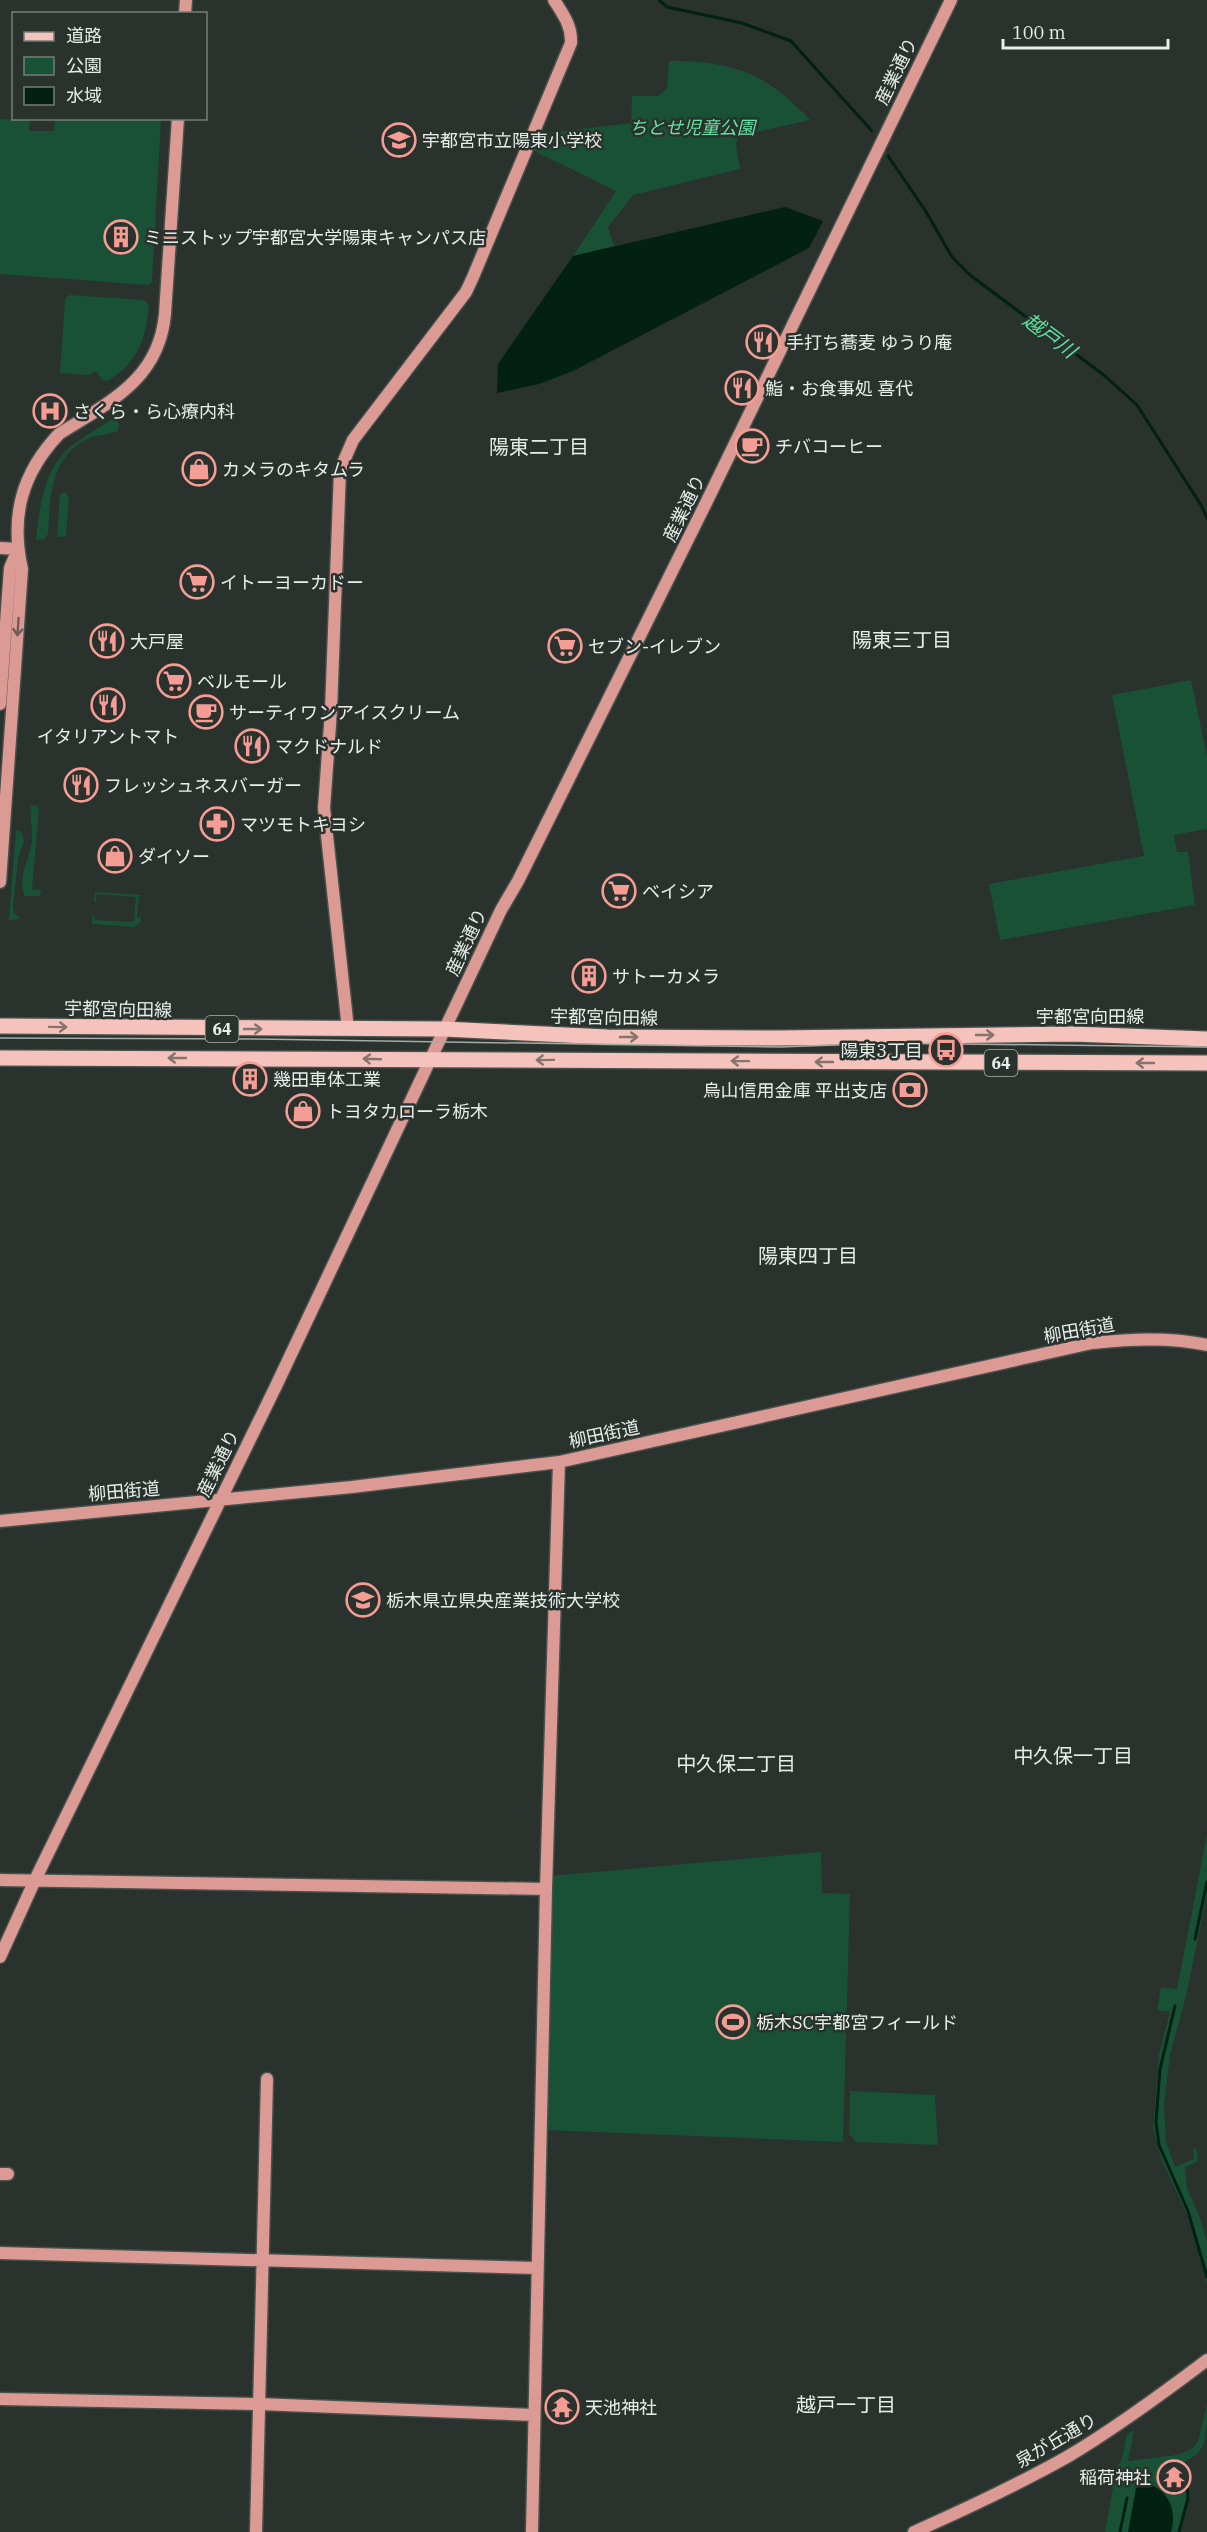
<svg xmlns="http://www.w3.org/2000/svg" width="1207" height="2532" font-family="'IBM Plex Serif','Noto Sans JP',serif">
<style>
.green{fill:#195136}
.water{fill:#022112}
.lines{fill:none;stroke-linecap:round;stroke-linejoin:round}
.stream{stroke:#022112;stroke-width:3}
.secondary-casing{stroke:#48504b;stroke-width:15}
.primary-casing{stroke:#48504b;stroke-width:18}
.secondary{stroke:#db9a94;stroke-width:12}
.primary{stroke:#f5c2bc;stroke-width:15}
.tram{stroke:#a5aba8;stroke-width:1.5}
.oneway{stroke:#705c56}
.oneway2{stroke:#85736d}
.labels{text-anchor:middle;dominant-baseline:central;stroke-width:5;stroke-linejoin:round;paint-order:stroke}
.shield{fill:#29322d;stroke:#afb5b1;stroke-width:1.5}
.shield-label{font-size:16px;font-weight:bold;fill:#e8edea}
.street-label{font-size:18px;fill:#e8edea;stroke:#29322d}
.park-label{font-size:18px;font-style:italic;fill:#64e4a4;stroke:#29322d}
.poi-label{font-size:18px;fill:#e8edea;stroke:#29322d;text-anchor:start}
.water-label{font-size:20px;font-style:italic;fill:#61e1a1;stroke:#29322d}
.neighbourhood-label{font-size:20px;fill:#e8edea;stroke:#29322d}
</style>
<rect width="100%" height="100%" fill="#29322d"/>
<path class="green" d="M669 61C733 61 766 73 810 120L739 136 736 143 740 169 633 195 608 227 614 246 573 256 616 191 530 149 538 134 631 123 632 96H658L667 89Z
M0 119 30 120 29 131H54L55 119H161L152 282 148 285 0 274Z
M69 295 144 300 149 305C146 339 138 363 107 381L102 380 96 371 89 375 60 373 65 299Z
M114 418 119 424 118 431C109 435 97 434 87 439 50 458 50 497 48 534L44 539 36 540C39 509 44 471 68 449 82 437 99 428 114 418Z
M65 492 69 497 66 534 65 537H57L60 495Z
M1191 680 1207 756V829L1174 835 1177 852H1188L1195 905 1000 940 989 884 1144 856 1112 695Z
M31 805 37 806 39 809 32 889 41 890 40 896H25C16 879 31 857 32 839 33 828 29 817 31 805Z
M16 830 22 832 24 842 18 858 13 907 14 913 21 919 9 920Z
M95 892 142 895 139 897 137 918H141L140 923 134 927 92 924 93 913 95 920 134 922 136 897 97 894 96 902H94Z
M1207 1835V1894L1186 1996 1170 2055 1164 2105 1166 2142 1175 2167 1194 2159 1193 2148H1196L1198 2161 1185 2167 1187 2189 1200 2218 1207 2242V2284L1190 2221 1161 2158 1153 2129 1159 2055 1170 2012 1157 2010 1161 1987 1177 1989Z
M821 1852 822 1893 850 1894 843 2142 545 2130 550 1876Z
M850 2091 935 2095 938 2145 856 2142 849 2134Z
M1207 2404C1207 2447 1207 2453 1171 2468L1169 2480 1188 2484 1189 2488 1181 2532H1105L1117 2466 1121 2462 1127 2434 1134 2430 1128 2461 1177 2455 1193 2448 1198 2441Z"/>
<path class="water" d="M785 207 823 221 809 248 573 371 539 384 497 393 498 364 573 256Z
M1149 2484C1170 2492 1177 2511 1171 2532H1128L1136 2488Z"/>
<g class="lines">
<path class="stream" d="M659 0 667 7 742 23 791 41 872 131
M888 156 925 210 952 257 970 275 1105 376 1137 405 1201 505 1207 518
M1195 1939 1207 1882
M1175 2006 1160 2069 1156 2122 1159 2145 1188 2211 1207 2277
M1120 2532 1127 2498
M1179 2532 1188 2498 1187 2483"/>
<g class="secondary-casing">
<path id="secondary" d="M185 14 186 0
M0 548 18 549
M0 704 10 568 18 549
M0 882 22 569C10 516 22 473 59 434 109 402 159 380 165 314L178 118
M348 1029 324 808 331 711 340 470 353 440 466 292 473 277 571 43C572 26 563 14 554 0
M0 1521 352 1487 559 1462 1092 1343C1131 1339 1169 1337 1207 1345
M0 1880 546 1889
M0 1957 35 1880 276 1386 501 910 518 881 706 503 951 0
M0 2174H8
M0 2253 537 2268
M0 2399 259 2404 534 2415
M256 2532 267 2079
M532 2532 546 1889 559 1462
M914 2532C966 2509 1017 2485 1067 2457 1116 2428 1162 2394 1207 2360"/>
</g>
<g class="primary-casing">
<path id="primary" d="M0 1026 444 1029 607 1037 778 1038 1073 1034 1207 1039
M0 1058 1207 1063"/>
</g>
<use href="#secondary" class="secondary"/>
<use href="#primary" class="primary"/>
<path class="tram" d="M0 1038 256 1039 780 1047 886 1043 1207 1047"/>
</g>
<defs><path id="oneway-shaft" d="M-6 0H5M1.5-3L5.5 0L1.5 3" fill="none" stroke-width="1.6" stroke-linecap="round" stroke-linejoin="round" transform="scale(1.5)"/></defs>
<use class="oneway" href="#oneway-shaft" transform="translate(18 627) rotate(94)"/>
<g class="oneway2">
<use href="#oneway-shaft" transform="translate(58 1027) rotate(1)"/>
<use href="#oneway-shaft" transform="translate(253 1029)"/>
<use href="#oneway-shaft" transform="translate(985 1035)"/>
<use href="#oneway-shaft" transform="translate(629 1037)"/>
<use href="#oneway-shaft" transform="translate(177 1058) rotate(-180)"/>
<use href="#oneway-shaft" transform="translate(372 1059) rotate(-178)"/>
<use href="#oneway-shaft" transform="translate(545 1060) rotate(179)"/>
<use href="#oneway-shaft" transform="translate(740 1061) rotate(-179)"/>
<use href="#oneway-shaft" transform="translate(824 1062) rotate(-180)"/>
<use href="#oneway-shaft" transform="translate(1145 1063) rotate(-180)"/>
</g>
<defs>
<g id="school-ring" transform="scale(1.725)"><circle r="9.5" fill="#29322d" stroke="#f59c94" stroke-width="1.5"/><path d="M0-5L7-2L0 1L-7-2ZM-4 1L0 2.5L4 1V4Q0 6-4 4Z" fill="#f59c94"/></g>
<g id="building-ring" transform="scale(1.725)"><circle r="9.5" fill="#29322d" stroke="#f59c94" stroke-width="1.5"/><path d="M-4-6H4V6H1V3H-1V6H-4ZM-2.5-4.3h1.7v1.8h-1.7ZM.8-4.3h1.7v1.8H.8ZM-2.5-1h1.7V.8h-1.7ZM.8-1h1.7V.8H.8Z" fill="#f59c94"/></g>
<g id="restaurant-ring" transform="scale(1.725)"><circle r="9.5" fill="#29322d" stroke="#f59c94" stroke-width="1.5"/><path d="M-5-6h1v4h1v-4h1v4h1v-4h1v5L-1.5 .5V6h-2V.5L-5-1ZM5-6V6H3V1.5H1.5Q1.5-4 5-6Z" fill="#f59c94"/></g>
<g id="hospital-ring" transform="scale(1.725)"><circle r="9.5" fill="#29322d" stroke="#f59c94" stroke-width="1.5"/><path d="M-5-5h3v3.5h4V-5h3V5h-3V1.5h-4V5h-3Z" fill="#f59c94"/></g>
<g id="cafe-ring" transform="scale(1.725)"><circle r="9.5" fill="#29322d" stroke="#f59c94" stroke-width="1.5"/><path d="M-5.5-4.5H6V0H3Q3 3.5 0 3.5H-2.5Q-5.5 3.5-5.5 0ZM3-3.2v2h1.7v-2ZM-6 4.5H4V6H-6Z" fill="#f59c94"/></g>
<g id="shop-ring" transform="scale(1.725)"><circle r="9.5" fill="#29322d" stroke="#f59c94" stroke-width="1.5"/><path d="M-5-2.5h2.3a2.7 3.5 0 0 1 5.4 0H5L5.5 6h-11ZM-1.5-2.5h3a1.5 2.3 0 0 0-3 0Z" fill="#f59c94"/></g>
<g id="supermarket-ring" transform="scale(1.725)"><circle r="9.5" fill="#29322d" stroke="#f59c94" stroke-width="1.5"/><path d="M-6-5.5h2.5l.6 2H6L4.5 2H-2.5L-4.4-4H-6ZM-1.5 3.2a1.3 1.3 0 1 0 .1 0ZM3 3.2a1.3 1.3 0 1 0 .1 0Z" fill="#f59c94"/></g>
<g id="pharmacy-ring" transform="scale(1.725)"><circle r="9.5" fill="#29322d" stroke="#f59c94" stroke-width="1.5"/><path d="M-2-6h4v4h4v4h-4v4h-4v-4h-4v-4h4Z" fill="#f59c94"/></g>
<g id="bus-ring" transform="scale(1.725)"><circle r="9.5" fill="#29322d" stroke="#f59c94" stroke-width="1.5"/><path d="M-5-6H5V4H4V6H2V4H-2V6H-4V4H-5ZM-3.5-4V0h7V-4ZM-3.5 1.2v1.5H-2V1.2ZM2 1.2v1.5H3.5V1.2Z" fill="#f59c94"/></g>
<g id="bank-ring" transform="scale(1.725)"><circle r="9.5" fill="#29322d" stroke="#f59c94" stroke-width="1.5"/><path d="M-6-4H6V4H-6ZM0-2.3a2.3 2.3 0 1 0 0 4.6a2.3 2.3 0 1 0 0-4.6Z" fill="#f59c94"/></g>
<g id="university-ring" transform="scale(1.725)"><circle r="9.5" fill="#29322d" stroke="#f59c94" stroke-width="1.5"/><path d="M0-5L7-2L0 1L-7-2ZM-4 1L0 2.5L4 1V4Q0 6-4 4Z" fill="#f59c94"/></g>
<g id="stadium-ring" transform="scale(1.725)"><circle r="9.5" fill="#29322d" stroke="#f59c94" stroke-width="1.5"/><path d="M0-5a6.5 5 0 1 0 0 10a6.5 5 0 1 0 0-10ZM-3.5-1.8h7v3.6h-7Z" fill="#f59c94"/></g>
<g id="temple-ring" transform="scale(1.725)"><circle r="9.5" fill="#29322d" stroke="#f59c94" stroke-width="1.5"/><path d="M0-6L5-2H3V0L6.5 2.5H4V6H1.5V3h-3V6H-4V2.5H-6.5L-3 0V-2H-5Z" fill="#f59c94"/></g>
</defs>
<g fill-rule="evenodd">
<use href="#school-ring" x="399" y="140"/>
<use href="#building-ring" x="121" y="237"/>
<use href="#restaurant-ring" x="763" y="342"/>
<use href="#restaurant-ring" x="742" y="388"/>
<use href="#hospital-ring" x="50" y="411"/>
<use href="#cafe-ring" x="752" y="446"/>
<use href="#shop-ring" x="199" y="469"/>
<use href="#supermarket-ring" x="197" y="582"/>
<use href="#restaurant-ring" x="107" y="641"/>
<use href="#supermarket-ring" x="565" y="646"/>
<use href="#supermarket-ring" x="174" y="681"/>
<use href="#restaurant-ring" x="108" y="705"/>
<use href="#cafe-ring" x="206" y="712"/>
<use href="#restaurant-ring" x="252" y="746"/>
<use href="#restaurant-ring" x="81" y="785"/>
<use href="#pharmacy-ring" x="217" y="824"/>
<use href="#shop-ring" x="115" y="856"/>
<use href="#supermarket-ring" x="619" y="891"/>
<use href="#building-ring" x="589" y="976"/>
<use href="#bus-ring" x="946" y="1050"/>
<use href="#building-ring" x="250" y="1079"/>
<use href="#bank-ring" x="910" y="1090"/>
<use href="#shop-ring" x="303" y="1111"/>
<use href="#university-ring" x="363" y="1600"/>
<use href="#stadium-ring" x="733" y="2022"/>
<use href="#temple-ring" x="562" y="2407"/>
<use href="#temple-ring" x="1174" y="2477"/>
</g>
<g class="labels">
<g class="shield">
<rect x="205.5" y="1016" width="33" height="26" rx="4.5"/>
<rect x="984.5" y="1050" width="33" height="26" rx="4.5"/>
</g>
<g class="shield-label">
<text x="222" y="1029">64</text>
<text x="1001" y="1063">64</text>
</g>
<g class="street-label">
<text transform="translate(896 71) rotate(-64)">産業通り</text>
<text transform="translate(684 508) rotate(-64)">産業通り</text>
<text transform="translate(466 942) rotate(-65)">産業通り</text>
<text transform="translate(118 1009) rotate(1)">宇都宮向田線</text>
<text x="1090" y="1016">宇都宮向田線</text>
<text transform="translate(604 1017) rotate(1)">宇都宮向田線</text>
<text transform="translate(1079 1330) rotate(-10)">柳田街道</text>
<text transform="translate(604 1434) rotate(-12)">柳田街道</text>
<text transform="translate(218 1463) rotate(-64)">産業通り</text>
<text transform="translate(124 1491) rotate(-5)">柳田街道</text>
<text transform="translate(1056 2440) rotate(-30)">泉が丘通り</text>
</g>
<g class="park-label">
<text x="692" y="127">ちとせ児童公園</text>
</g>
<g class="poi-label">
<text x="422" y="140">宇都宮市立陽東小学校</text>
<text x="144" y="237">ミニストップ宇都宮大学陽東キャンパス店</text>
<text x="786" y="342">手打ち蕎麦 ゆうり庵</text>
<text x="765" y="388">鮨・お食事処 喜代</text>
<text x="73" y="411">さくら・ら心療内科</text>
<text x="775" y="446">チバコーヒー</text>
<text x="222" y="469">カメラのキタムラ</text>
<text x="220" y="582">イトーヨーカドー</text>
<text x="130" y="641">大戸屋</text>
<text x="588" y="646">セブン-イレブン</text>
<text x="197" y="681">ベルモール</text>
<text x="229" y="712">サーティワンアイスクリーム</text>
<text x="108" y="736" text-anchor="middle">イタリアントマト</text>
<text x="275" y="746">マクドナルド</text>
<text x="104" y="785">フレッシュネスバーガー</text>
<text x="240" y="824">マツモトキヨシ</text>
<text x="138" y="856">ダイソー</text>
<text x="642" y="891">ベイシア</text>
<text x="612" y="976">サトーカメラ</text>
<text x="923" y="1050" text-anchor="end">陽東3丁目</text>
<text x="273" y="1079">幾田車体工業</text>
<text x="887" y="1090" text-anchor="end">烏山信用金庫 平出支店</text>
<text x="326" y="1111">トヨタカローラ栃木</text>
<text x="386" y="1600">栃木県立県央産業技術大学校</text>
<text x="756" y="2022">栃木SC宇都宮フィールド</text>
<text x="585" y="2407">天池神社</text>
<text x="1151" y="2477" text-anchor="end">稲荷神社</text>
</g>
<g class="water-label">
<text transform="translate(1050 335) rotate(37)">越戸川</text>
</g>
<g class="neighbourhood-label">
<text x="539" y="446">陽東二丁目</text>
<text x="902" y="639">陽東三丁目</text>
<text x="808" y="1255">陽東四丁目</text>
<text x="1073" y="1755">中久保一丁目</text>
<text x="736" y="1763">中久保二丁目</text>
<text x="846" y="2404">越戸一丁目</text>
</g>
</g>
<rect x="12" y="12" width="195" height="108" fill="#29322d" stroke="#757d79" stroke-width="1.5"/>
<rect x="24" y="32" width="30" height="9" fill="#f5c2bc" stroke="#757d79" stroke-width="1.5"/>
<text x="66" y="42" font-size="18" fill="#e8edea">道路</text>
<rect x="24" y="57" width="30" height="18" fill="#195136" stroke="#757d79" stroke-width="1.5"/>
<text x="66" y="72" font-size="18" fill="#e8edea">公園</text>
<rect x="24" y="87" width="30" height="18" fill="#022112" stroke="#757d79" stroke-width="1.5"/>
<text x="66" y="102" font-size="18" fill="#e8edea">水域</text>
<path d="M1003 39v9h165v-9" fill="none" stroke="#e8edea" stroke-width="3"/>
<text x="1012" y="39" font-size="18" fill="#e8edea" stroke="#29322d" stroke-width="4.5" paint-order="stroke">100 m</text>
</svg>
